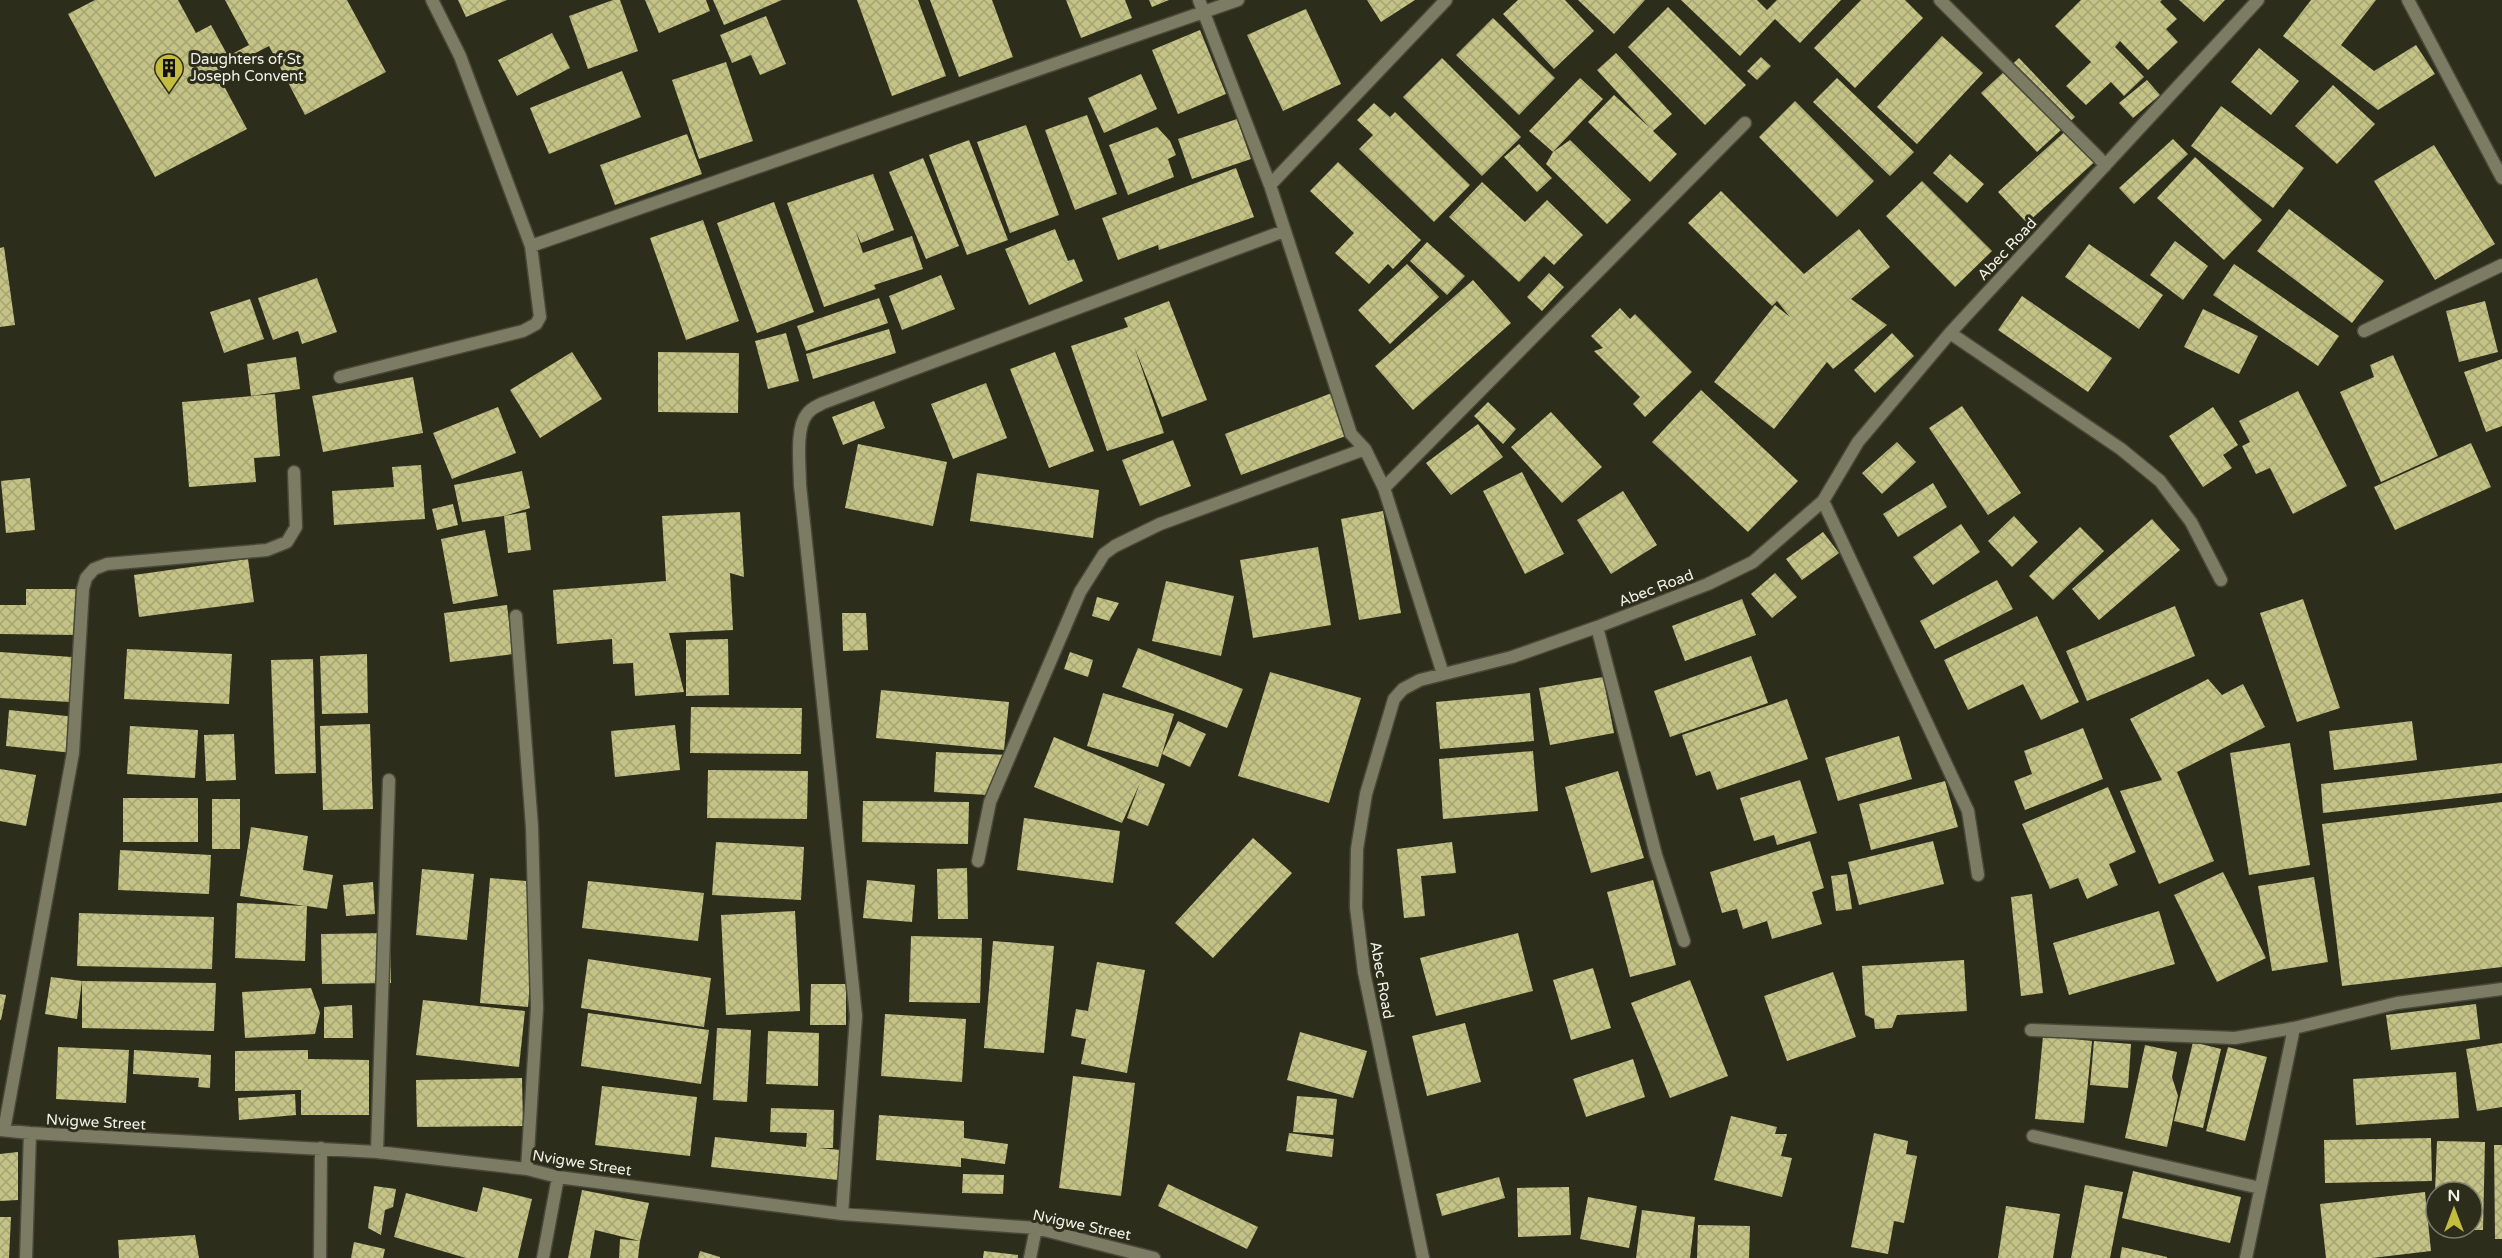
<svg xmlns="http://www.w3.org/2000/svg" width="2502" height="1258" font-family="'Varela Round',sans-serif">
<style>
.building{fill:url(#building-cross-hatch)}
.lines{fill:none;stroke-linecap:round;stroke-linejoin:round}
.street-casing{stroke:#494939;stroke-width:15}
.street{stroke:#7c7b63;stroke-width:12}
.labels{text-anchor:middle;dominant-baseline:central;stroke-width:6;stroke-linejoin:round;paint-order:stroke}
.poi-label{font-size:15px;fill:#f3f3e8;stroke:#2d2d1c;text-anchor:start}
.street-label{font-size:15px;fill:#f3f3e8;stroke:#2d2d1c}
</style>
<defs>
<pattern id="building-cross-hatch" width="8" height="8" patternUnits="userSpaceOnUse" patternTransform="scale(1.5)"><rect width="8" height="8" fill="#c4c284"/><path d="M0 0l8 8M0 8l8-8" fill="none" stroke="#a5a474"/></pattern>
</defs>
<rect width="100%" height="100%" fill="#2d2d1c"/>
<path class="building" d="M95 0H178L196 33 211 25 228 56 249 45 225 0H347L386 72 305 115 269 46 217 73 247 129 155 177 68 14Z
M458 0H507L466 17Z
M613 0H620L638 51 588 69 569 16Z
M645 0H706L710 11 659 33Z
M713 0H782L724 25Z
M857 0H918L946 76 892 96Z
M930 0H992L1013 57 959 77Z
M1066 0H1125L1132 18 1081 38Z
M1149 0H1169L1152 7Z
M1367 0H1415L1381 22Z
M1518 0H1565L1594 31 1554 69 1503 14Z
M1578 0H1645L1614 34Z
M1681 0H1757L1767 10 1777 0H1841L1800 43 1775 19 1740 56Z
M1861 0H1905L1923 18 1855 88 1814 48Z
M2081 0H2162L2160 2 2177 19 2166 29 2178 42 2148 70 2120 41 2115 47 2144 77 2124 96 2111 82 2086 105 2066 86 2091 62 2055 26Z
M2179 0H2225L2204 22Z
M2311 0H2376L2341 45 2374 71 2416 45 2435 74 2378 110 2283 36Z
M1668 7 1746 85 1705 125 1628 47Z
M1306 9 1341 84 1283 111 1247 35Z
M766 16 786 64 760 75 751 55 732 63 720 35Z
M1493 18 1555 78 1519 115 1456 55Z
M1200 30 1226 94 1178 114 1152 50Z
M552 33 570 68 517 96 498 60Z
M1942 36 1983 73 1917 144 1877 107Z
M2259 48 2299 81 2271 115 2231 82Z
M1616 53 1672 114 1653 131 1677 154 1650 182 1588 122 1614 95 1650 128 1597 70Z
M1761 57 1771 66 1757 80 1747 71Z
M1442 58 1521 137 1482 176 1403 97Z
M2019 58 2075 117 2037 152 1981 93Z
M726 62 753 141 699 159 672 80Z
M622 71 641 117 549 154 530 108Z
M1141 74 1157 109 1104 133 1088 98Z
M1580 78 1603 99 1553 152 1570 140 1631 200 1607 224 1546 164 1553 152 1529 131Z
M1837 78 1914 152 1890 176 1813 102Z
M2147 80 2160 95 2133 118 2119 103Z
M2333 85 2375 124 2337 164 2295 126Z
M1795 101 1874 181 1837 217 1759 137Z
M1374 103 1390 117 1395 112 1470 185 1434 222 1359 149 1373 135 1357 120Z
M2221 106 2304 168 2273 208 2191 146Z
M1087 115 1117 194 1075 210 1045 130Z
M1237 119 1251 159 1192 179 1178 139Z
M1026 125 1059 215 1010 233 977 142Z
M1157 127 1170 141 1176 155 1168 159 1174 177 1128 195 1109 145Z
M2070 127 2099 158 2027 223 1998 192Z
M687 134 702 174 615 205 600 165Z
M2173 139 2188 154 2134 204 2119 188Z
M969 140 1008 240 967 255 929 155Z
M1519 144 1552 178 1537 192 1504 157Z
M2434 145 2495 244 2435 280 2374 181Z
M1950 154 1984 184 1967 203 1933 173Z
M2195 157 2262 220 2224 260 2157 198Z
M923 158 959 246 926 259 889 172Z
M1338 162 1421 240 1393 269 1388 264 1369 284 1335 253 1354 233 1310 191Z
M1236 168 1254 217 1159 250 1158 245 1118 260 1102 218Z
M873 174 894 230 861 243 856 232 863 253 912 236 923 269 874 285 876 289 824 307 787 203Z
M1922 181 1992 251 1955 287 1886 216Z
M1482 182 1525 222 1547 200 1583 235 1554 265 1544 256 1519 282 1449 217Z
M1721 191 1804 274 1859 229 1890 267 1851 299 1887 325 1833 369 1827 362 1774 429 1714 382 1775 305 1790 317 1777 301 1772 306 1688 223Z
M774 202 814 312 757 333 717 223Z
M2289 209 2384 281 2352 323 2257 251Z
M703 220 739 321 686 340 650 238Z
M1055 229 1068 261 1074 259 1083 281 1029 305 1005 249Z
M2175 241 2208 266 2183 300 2150 275Z
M1427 242 1465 276 1447 295 1410 261Z
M2089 244 2163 295 2139 329 2065 277Z
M4 247 15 325 0 327V248Z
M1407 264 1439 297 1390 344 1358 310Z
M2234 264 2339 336 2318 366 2213 295Z
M1549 273 1564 287 1542 311 1527 297Z
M941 275 955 309 902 330 889 296Z
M317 278 337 332 302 344 298 331 273 340 258 298Z
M1473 280 1511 323 1413 410 1375 366Z
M2022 296 2112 358 2088 392 1998 330Z
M879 298 888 323 806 351 797 326Z
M250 299 264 339 224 353 210 312Z
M1169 301 1207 400 1162 417 1134 346 1164 433 1107 451 1071 346 1128 327 1124 318Z
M2485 301 2498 352 2459 362 2446 311Z
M1620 308 1630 319 1635 314 1692 372 1645 417 1633 404 1640 397 1594 351 1603 348 1591 336Z
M2203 309 2258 336 2239 374 2184 347Z
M889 329 896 353 813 379 806 354Z
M786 333 799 381 768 389 755 341Z
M1892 333 1914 356 1875 393 1854 370Z
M572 352 602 399 540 438 510 390Z
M658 352 739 353 738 413 658 412Z
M1055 352 1094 451 1049 468 1010 369Z
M2393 355 2438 456 2381 482 2340 392 2374 377 2370 365Z
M296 357 300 389 251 396 247 364Z
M2502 359V426L2486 432 2464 372Z
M413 377 423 433 323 452 312 396Z
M986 383 1007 438 953 459 931 404Z
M1701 390 1798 481 1748 532 1652 442Z
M1337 391 1351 434 1241 475 1225 434Z
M2298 391 2347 486 2293 514 2270 468 2256 474 2242 446 2250 442 2239 421Z
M275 394 280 456 254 458 256 482 189 487 182 402Z
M874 401 885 428 843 445 832 417Z
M1488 402 1516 429 1503 444 1474 416Z
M1962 406 2021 493 1988 515 1929 428Z
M498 407 516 453 452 479 433 433Z
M2213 407 2238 445 2223 455 2232 468 2203 487 2169 436Z
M1551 412 1602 467 1562 503 1511 447Z
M1478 424 1503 457 1451 495 1426 463Z
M1173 440 1191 486 1140 506 1122 460Z
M1897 442 1916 462 1882 494 1862 473Z
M2471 443 2491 487 2395 530 2374 487Z
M858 444 947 462 933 526 845 508Z
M421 465 425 519 334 525 332 491 394 487 392 467Z
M522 471 530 508 504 516 526 512 531 550 508 553 504 516 462 522 454 485Z
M1522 472 1564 554 1525 574 1483 491Z
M977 473 1099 490 1093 538 970 521Z
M30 478 35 530 6 533 1 481Z
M1933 483 1947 507 1898 537 1883 514Z
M1623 491 1657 545 1611 574 1577 520Z
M453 504 458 525 437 530 432 509Z
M1383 511 1401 613 1359 620 1341 519Z
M740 512 744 577 730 573 733 630 669 633 684 692 635 696 633 663 613 664 612 639 557 644 553 590 666 581 662 516Z
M2014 516 2038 542 2012 567 1988 541Z
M2152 519 2180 550 2099 620 2072 589Z
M1961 524 1980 552 1933 585 1913 557Z
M2080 527 2104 551 2053 600 2029 576Z
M485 530 498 596 453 604 441 539Z
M1823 532 1839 553 1802 580 1786 559Z
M1318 547 1331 625 1253 638 1240 560Z
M248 559 254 602 139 617 134 575Z
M1775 573 1797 597 1772 618 1751 594Z
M1997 580 2013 609 1935 649 1920 621Z
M1166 581 1234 596 1221 656 1152 641Z
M26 589H76V635L0 634V605H26Z
M1097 597 1119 603 1109 621 1092 616Z
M1742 599 1756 635 1685 661 1672 626Z
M2303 599 2340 708 2297 722 2260 613Z
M507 605 513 654 450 662 444 613Z
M2175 606 2195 656 2087 701 2066 651Z
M842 613H866L868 650 843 651Z
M2037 616 2079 702 2041 720 2023 684 1968 710 1944 660Z
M728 639 729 695 686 696V640Z
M1138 648 1243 689 1227 728 1122 687Z
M127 649 232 654 229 704 124 699Z
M0 652 72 657 70 702 0 698Z
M1070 652 1093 660 1088 677 1064 669Z
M367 654 368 713 322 714 320 656Z
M1751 656 1768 703 1670 737 1654 691Z
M313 659 316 773 275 774 271 660Z
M1270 672 1361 698 1329 803 1238 776Z
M1603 677 1614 733 1550 745 1539 688Z
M2208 679 2222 695 2243 684 2265 727 2177 772 2214 861 2159 884 2120 791 2162 780 2130 719Z
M881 690 1009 702 1004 750 876 738Z
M1103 693 1174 714 1158 767 1087 746Z
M1530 693 1534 741 1440 749 1436 702Z
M1787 699 1808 759 1717 790 1710 771 1696 776 1682 735Z
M691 707 802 708 801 754 690 753Z
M9 710 76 717 73 753 6 746Z
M1178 721 1206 734 1190 767 1162 754Z
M2412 721 2417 760 2334 770 2329 731Z
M370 724 373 809 323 810 320 726Z
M675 725 680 770 615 777 611 731Z
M130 726 198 730 195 778 127 774Z
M2083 728 2103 779 2025 810 2014 781 2032 774 2024 751Z
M234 734 236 780 206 781 204 735Z
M1899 736 1912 779 1838 801 1825 758Z
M1054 737 1165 784 1148 826 1127 818 1140 783 1122 823 1034 787Z
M2290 743 2310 865 2249 875 2230 753Z
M1533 751 1538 811 1443 819 1439 759Z
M936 752 1010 755 988 795 934 792Z
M2502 763V793L2323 813 2321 784Z
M0 769 36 775 26 826 0 821Z
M708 770 808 771 807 819 707 818Z
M1618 771 1644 858 1591 873 1565 787Z
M1800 780 1817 833 1777 845 1774 835 1754 841 1740 798Z
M1945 781 1958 827 1871 850 1859 804Z
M2108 787 2136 852 2109 864 2118 885 2087 899 2078 878 2050 889 2022 824Z
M123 798H198V842H123Z
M212 799H240V849H212Z
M863 801 969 802 968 844 862 842Z
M2502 802V967L2342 986 2322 824Z
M1024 818 1120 831 1113 883 1017 870Z
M251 827 308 836 303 870 333 875 327 909 307 906 305 961 235 958 237 903 305 906 240 896Z
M1253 838 1292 873 1213 958 1175 923Z
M1810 841 1824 888 1812 892 1822 924 1772 939 1767 921 1743 929 1737 909 1722 913 1710 872Z
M1933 841 1944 884 1859 905 1848 862Z
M716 842 804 847 801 900 712 895Z
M1452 842 1456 873 1421 876 1425 916 1404 918 1397 849Z
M120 850 211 855 209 894 118 890Z
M967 868 968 919H938L937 869Z
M422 869 474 874 467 940 416 935Z
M2223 872 2266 958 2217 982 2174 895Z
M1847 874 1852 909 1836 911 1831 876Z
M2314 877 2328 962 2272 971 2258 886Z
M490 878 538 882 528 1007 480 1003Z
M867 880 915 885 912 922 863 918Z
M1653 880 1676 965 1630 977 1607 892Z
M588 881 704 893 698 941 582 928Z
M373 882 375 914 346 916 343 885Z
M2032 894 2043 993 2021 996 2011 897Z
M795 911 800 1011 726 1015 721 915Z
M2159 911 2175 964 2069 995 2053 943Z
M79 913 214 917 212 969 77 966Z
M390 933 391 983 322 984 321 934Z
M1518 933 1533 991 1436 1016 1420 958Z
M911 936 982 938 980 1003 909 1002Z
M993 941 1054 946 1044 1053 984 1048Z
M588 959 711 978 704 1027 581 1008Z
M1964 960 1967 1011 1897 1015 1892 1028 1875 1029 1874 1019 1865 1015 1862 966Z
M1097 962 1145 970 1127 1073 1081 1064 1086 1039 1071 1036 1076 1009 1088 1011Z
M1593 968 1611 1028 1571 1040 1553 980Z
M1833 972 1856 1037 1787 1061 1764 996Z
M51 977 82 981 77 1019 45 1014Z
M1690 980 1728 1076 1670 1098 1631 1003Z
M82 981 216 983 214 1031 82 1028Z
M811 984H846V1025H810Z
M311 988 320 1013 315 1034 245 1038 242 992Z
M0 994 6 995 1 1020H0Z
M423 1000 525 1011 519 1067 416 1055Z
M2476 1004 2480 1039 2391 1050 2386 1015Z
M352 1005 353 1038H324V1007Z
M588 1013 709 1030 701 1084 581 1066Z
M885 1014 966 1019 962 1082 881 1076Z
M1465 1023 1481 1082 1427 1096 1412 1036Z
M717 1028 751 1030 747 1102 713 1100Z
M768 1031 819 1033 818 1086 766 1084Z
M1300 1032 1367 1051 1353 1098 1287 1080Z
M2043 1036 2092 1041 2084 1123 2035 1119Z
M2094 1041 2131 1044 2128 1088 2090 1085Z
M2193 1042 2221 1049 2203 1128 2174 1121Z
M2502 1043V1107L2477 1111 2466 1049Z
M2145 1045 2177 1052 2172 1077 2178 1096 2167 1147 2125 1138Z
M58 1047 129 1050 126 1103 56 1099Z
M2228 1047 2267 1057 2245 1141 2206 1131Z
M134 1050 211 1055 210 1088 198 1087 199 1078 133 1074Z
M308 1050V1059L369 1060V1115H301V1090L235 1091V1051Z
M1633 1059 1645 1097 1586 1117 1573 1079Z
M2456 1072 2459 1118 2356 1125 2353 1079Z
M1073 1076 1135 1083 1121 1196 1059 1188Z
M522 1078 523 1126 417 1127 416 1080Z
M602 1086 697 1097 690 1156 595 1145Z
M295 1094 296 1115 239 1120 238 1098Z
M1297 1096 1337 1099 1333 1135 1293 1132Z
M771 1108 834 1110 833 1148H818L841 1150 838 1180 711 1167 715 1137 806 1147 807 1133 770 1132Z
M879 1115 964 1121V1138L1008 1144 1005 1164 961 1158V1167L876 1160Z
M1731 1116 1777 1127 1775 1134H1787L1781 1156 1792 1158 1782 1197 1714 1180Z
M1289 1133 1334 1139 1332 1157 1286 1151Z
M1874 1133 1908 1141 1906 1154 1917 1156 1904 1223 1894 1221 1888 1254 1851 1247Z
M2431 1138 2432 1181 2325 1183 2324 1140Z
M2437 1141 2485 1142 2483 1230H2472V1192H2435Z
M2494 1145H2502V1239H2495Z
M18 1152V1200L0 1201V1154Z
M2133 1171 2241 1197 2230 1243 2122 1218Z
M963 1174 1004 1175 1003 1194 962 1193Z
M1499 1177 1505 1198 1442 1216 1436 1194Z
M1168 1184 1258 1227 1247 1249 1158 1206Z
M2085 1185 2123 1192 2110 1258H2071Z
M374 1186 396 1189 393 1207 385 1210 381 1235 368 1228Z
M483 1187 532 1199 518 1258H466L394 1237 406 1193 477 1212Z
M1569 1187 1571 1235 1518 1237 1517 1188Z
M582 1190 649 1203 640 1241 595 1230 590 1258H568Z
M2425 1192 2431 1251 2372 1258H2326L2320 1204Z
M1588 1197 1637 1206 1629 1248 1580 1239Z
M2006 1206 2060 1214 2053 1258H1998Z
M1642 1210 1695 1217 1690 1258H1636Z
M0 1217H11L9 1258H0Z
M1698 1225 1750 1226 1749 1258H1697Z
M195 1235 199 1258H119L118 1240Z
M620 1239 640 1241 638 1258H619Z
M354 1242 385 1249 383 1258H351Z
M2122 1247 2167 1257V1258H2120Z
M700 1251 720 1257V1258H698Z
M984 1251 1018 1255V1258H983Z"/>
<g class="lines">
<g class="street-casing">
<path id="street" d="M1199 0 1270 185 1351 434 1365 449 1384 488 1443 674
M1940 0 2099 158 2105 166
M2408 0 2502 178
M1270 185 1446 0
M531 246 1238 0
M2364 331 2502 265
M1950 333 2121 449 2160 481 2191 522 2221 580
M340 377 523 331 536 324 540 317 531 246 460 56 432 0
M1384 488 1745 123
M1823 501 1968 811 1978 875
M516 616 532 827 537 1008 527 1169
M1597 627 1656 855 1684 941
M978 861 990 802 1080 592 1104 554 1115 546 1160 524 1365 449
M2031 1030 2235 1038 2294 1028 2397 1003 2502 989
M0 1130 30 1133 377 1152 527 1169 558 1177 842 1214 1036 1228 1154 1258
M4 1130 73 753 83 589 86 578 94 569 107 564 267 550 287 542 296 527 294 472
M2033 1136 2260 1188
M377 1152 389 780
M842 1214 856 1016 800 485C800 467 795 428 807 414 811 408 817 406 823 403L1284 231
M26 1258 30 1133
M320 1258 321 1148
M543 1258 558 1177
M1030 1258 1036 1228
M1423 1258 1364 972 1356 907 1357 849 1366 794 1394 699 1403 689 1420 680 1512 657 1597 627 1708 584 1753 562 1823 501 1858 442 1950 333 2258 0
M2246 1258 2294 1028"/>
</g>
<use href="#street" class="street"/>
</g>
<defs>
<g id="building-pin" transform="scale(1.5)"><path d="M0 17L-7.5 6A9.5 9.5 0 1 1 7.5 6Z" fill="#c4bc3e" stroke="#2d2d1c"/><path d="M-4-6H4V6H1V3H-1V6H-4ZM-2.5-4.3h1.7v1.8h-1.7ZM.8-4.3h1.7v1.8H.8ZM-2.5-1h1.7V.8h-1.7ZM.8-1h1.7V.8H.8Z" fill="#111"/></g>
</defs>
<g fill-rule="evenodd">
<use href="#building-pin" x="169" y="68"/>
</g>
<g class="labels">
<g class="poi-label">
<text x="190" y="59">Daughters of St<tspan x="190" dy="17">Joseph Convent</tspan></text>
</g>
<g class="street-label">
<text transform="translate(2007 249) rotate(-47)">Abec Road</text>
<text transform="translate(1656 588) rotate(-21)">Abec Road</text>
<text transform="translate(1382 980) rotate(80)">Abec Road</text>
<text transform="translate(96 1122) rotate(3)">Nvigwe Street</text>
<text transform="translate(582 1163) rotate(9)">Nvigwe Street</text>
<text transform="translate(1082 1225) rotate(12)">Nvigwe Street</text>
</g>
</g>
<g transform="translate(2454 1210)"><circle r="28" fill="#2d2d1c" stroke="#7c7c6e" stroke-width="1.5"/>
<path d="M0-4.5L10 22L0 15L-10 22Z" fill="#c4bc3e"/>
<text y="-9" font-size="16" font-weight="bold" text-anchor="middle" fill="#f3f3e8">N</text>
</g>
</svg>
